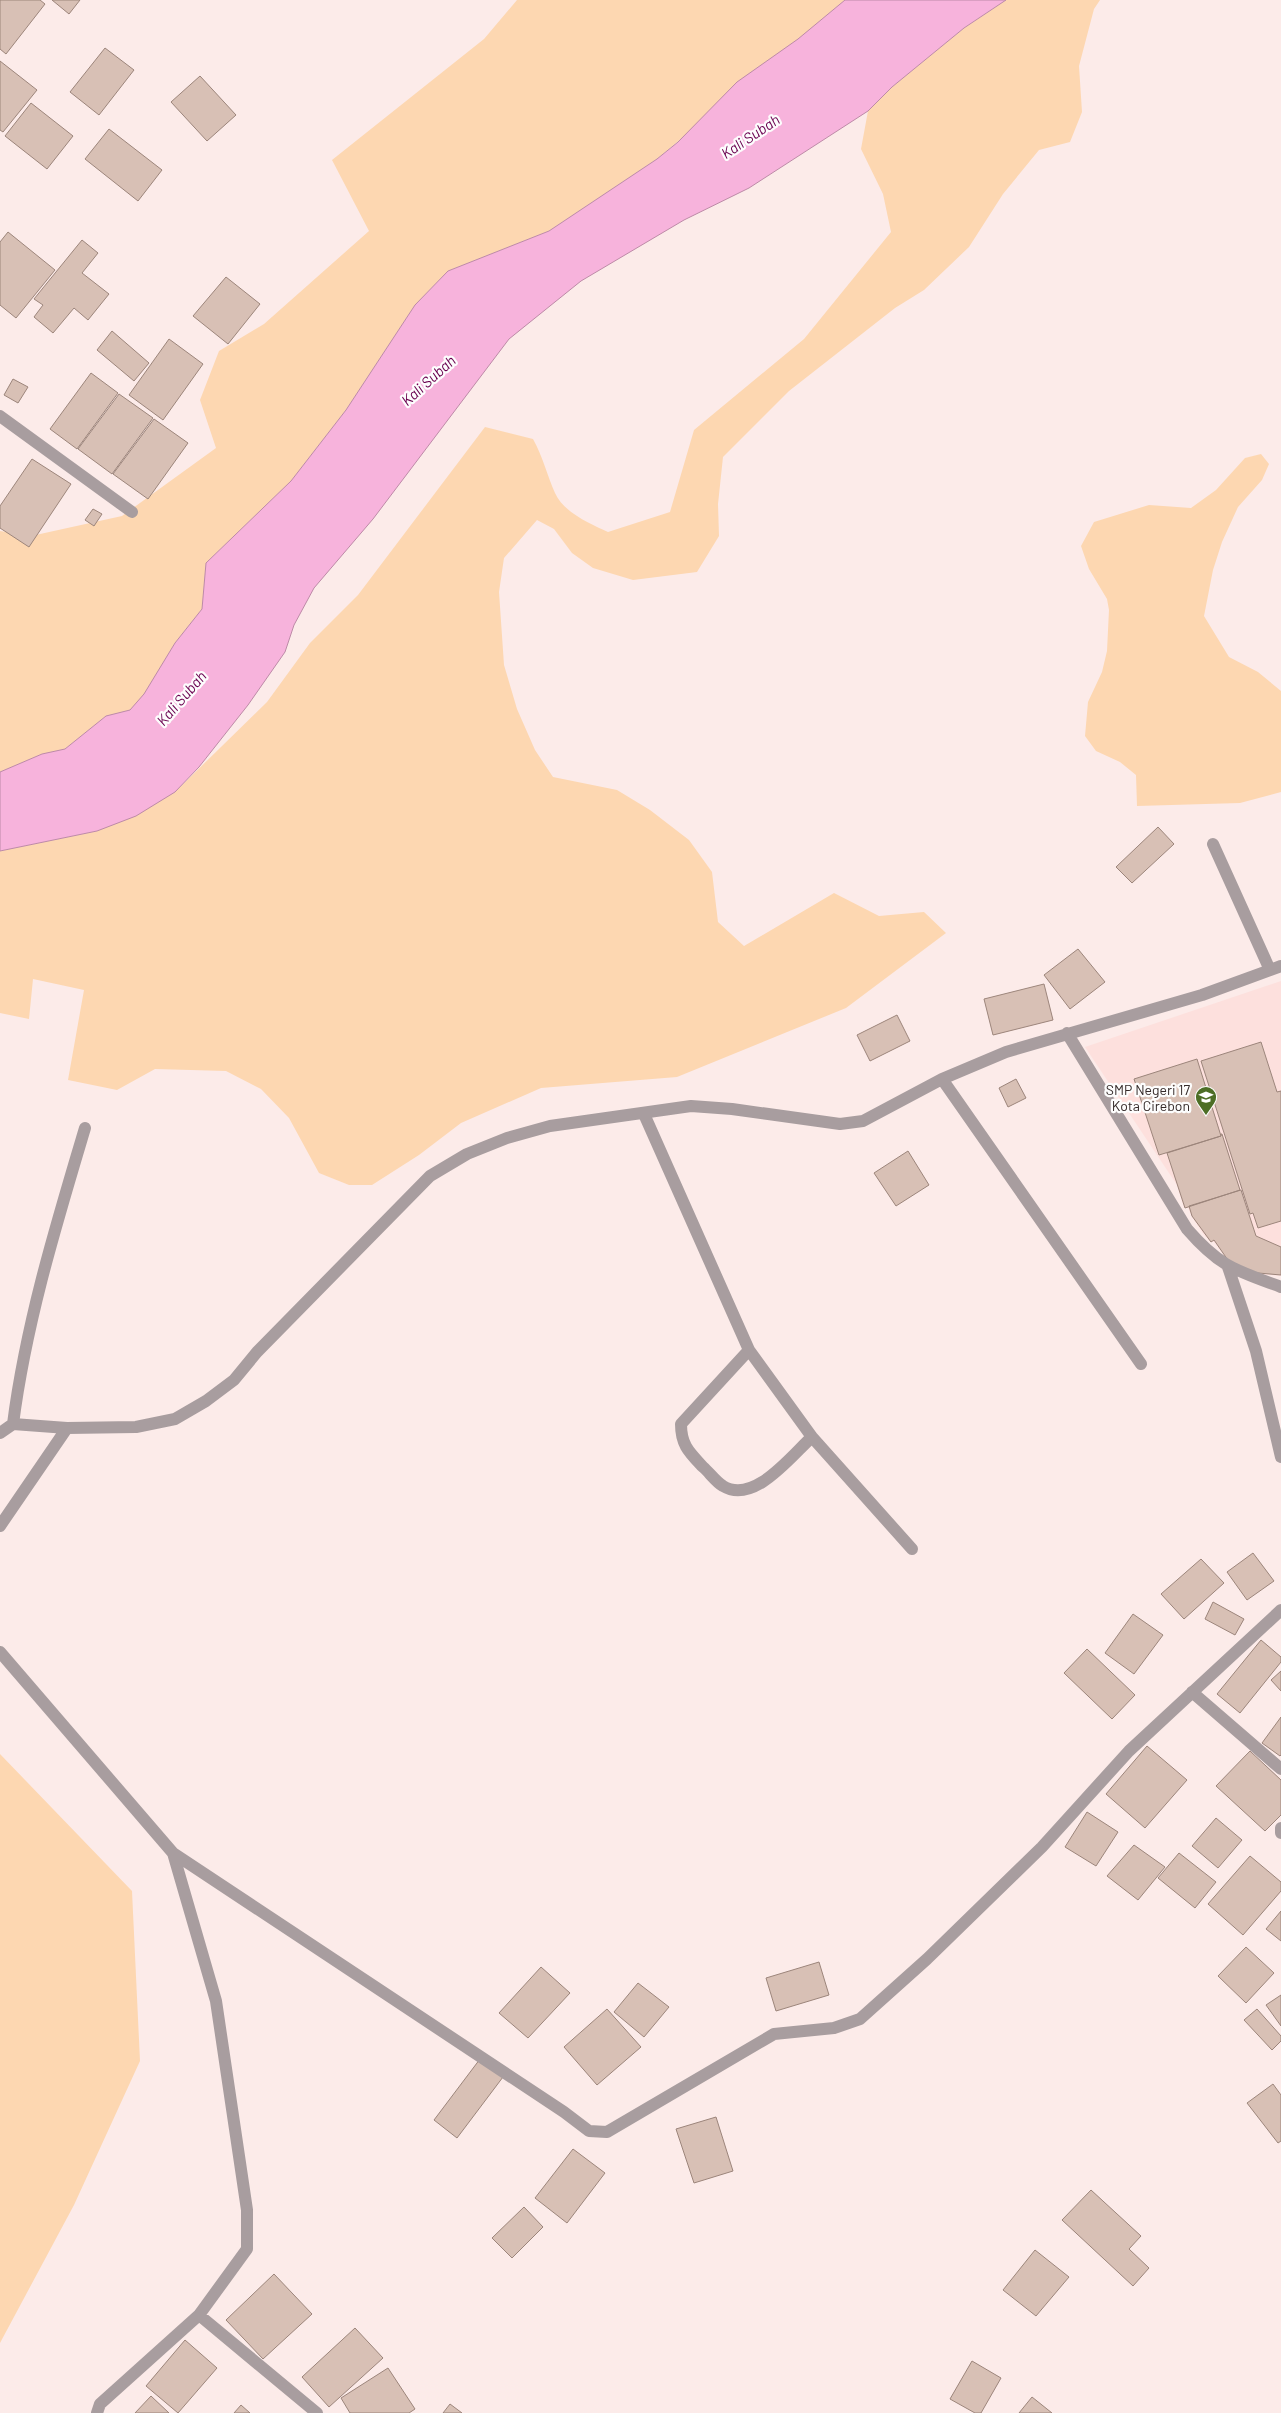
<svg xmlns="http://www.w3.org/2000/svg" width="1281" height="2413" font-family="Barlow,sans-serif">
<style>
.built{fill:#fde0dd}
.green{fill:#fdd7b1}
.water{fill:#f7b3dc;stroke:#bd8aa7}
.building{fill:#d8c0b5;stroke:#9c857b}
.lines{fill:none;stroke-linecap:round;stroke-linejoin:round}
.minor{stroke:#a89d9f;stroke-width:12}
.labels{text-anchor:middle;dominant-baseline:central;stroke-width:4.5;stroke-linejoin:round;paint-order:stroke}
.poi-label{font-size:14px;fill:#352b2a;stroke:#fdfdfd;text-anchor:end}
.water-label{font-size:15px;font-style:italic;fill:#69014f;stroke:#fdfdfd}
</style>
<rect width="100%" height="100%" fill="#fcebe9"/>
<path class="built" d="M1281 981V1276L1247 1273 1232 1266 1214 1242H1211L1204 1235 1192 1217 1188 1208H1184L1177 1185 1085 1047Z"/>
<path class="green" d="M517 0H845L657 159 549 231 448 271 415 305 346 410 291 481 206 563 202 609 175 643 144 695 130 710 106 716 65 749 42 754 0 772V531L31 536 122 516 216 448 200 400 219 351 264 324 369 231 332 160 484 39Z
M1006 0H1100L1094 9 1079 66 1082 112 1070 142 1039 150 1003 194 969 247 924 290 895 308 789 391 723 457 718 504 719 536 697 572 633 580 593 568 572 553 554 529 537 520 504 558 499 592 504 665 517 709 535 750 553 777 617 790 650 810 689 840 712 872 718 922 744 946 834 893 879 916 924 912 946 933 846 1008 677 1077 541 1088 461 1123 419 1155 372 1185H349L319 1173 289 1118 261 1089 226 1071 155 1069 117 1090 68 1080 84 990 33 979 29 1019 0 1013V851L97 831 175 792 267 702 310 643 358 595 485 427 533 439C543 457 547 475 555 493 564 513 591 524 608 532L670 512 694 430 804 339 891 232 883 194 861 149 868 111 892 87 964 28Z
M1261 454 1269 464 1262 480 1238 507 1222 542 1213 570 1204 616 1229 657 1258 672 1281 691V792L1240 803 1137 806 1136 775 1120 762 1096 751 1085 736 1088 702 1102 672 1107 651 1109 610 1107 599 1089 569 1081 546 1094 522 1149 505 1191 508 1216 490 1245 458Z
M0 1754 132 1891 140 2061 74 2205 0 2343Z"/>
<path class="water" d="M845 0H1006L964 28 892 87 868 111 749 188 684 220 581 281 509 339 373 519 314 588 294 625 285 652 248 705 199 767 175 792 136 816 97 831 0 851V772L42 754 65 749 106 716 130 710 144 694 175 643 202 609 206 563 291 481 346 410 415 305 448 271 549 231 657 159 678 142 737 82 798 39Z"/>
<path class="building" d="M0 0H40L45 4 6 54 0 49Z
M52 0H80L69 14Z
M105 48 134 70 99 115 70 92Z
M0 61 37 90 3 132 0 130Z
M200 76 236 115 207 141 171 102Z
M31 103 73 136 47 169 5 136Z
M109 129 162 170 138 201 85 159Z
M8 232 55 270 16 318 0 305V242Z
M82 240 98 253 82 273 109 294 88 320 74 308 53 333 34 317 43 305 34 299Z
M226 277 260 304 228 344 193 316Z
M112 331 149 363 134 381 97 350Z
M169 339 203 364 163 420 129 395Z
M91 373 118 393 77 449 50 429Z
M13 379 28 387 18 403 4 395Z
M119 394 153 418 112 474 78 449Z
M154 419 188 443 148 499 113 474Z
M32 459 71 484 29 547 0 528V506Z
M93 509 102 514 94 526 85 520Z
M1158 827 1174 844 1132 883 1116 867Z
M1078 949 1105 982 1070 1009 1044 975Z
M1044 984 1053 1020 993 1035 984 999Z
M897 1015 910 1041 870 1061 857 1035Z
M1261 1042 1277 1092 1281 1091V1221L1258 1228 1253 1213 1250 1214 1201 1061Z
M1197 1059 1221 1136 1159 1155 1134 1079Z
M1016 1079 1026 1098 1008 1107 999 1088Z
M1221 1134H1222L1240 1190 1185 1208 1167 1153 1221 1136Z
M908 1151 929 1185 896 1206 874 1173Z
M1241 1190 1256 1236 1281 1247V1275L1247 1272 1232 1266 1214 1240 1211 1242 1192 1216 1189 1206Z
M1253 1553 1274 1581 1247 1600 1227 1572Z
M1201 1559 1224 1583 1184 1619 1161 1594Z
M1213 1602 1244 1619 1235 1635 1205 1619Z
M1133 1614 1163 1635 1134 1674 1105 1653Z
M1261 1640 1281 1657V1662L1240 1713 1217 1694Z
M1087 1649 1135 1695 1112 1719 1064 1673Z
M1281 1671V1691L1271 1680Z
M1281 1717V1755L1280 1756 1262 1743Z
M1147 1746 1187 1780 1145 1828 1106 1794Z
M1250 1751 1281 1780V1815L1265 1831 1216 1786Z
M1087 1812 1118 1832 1096 1866 1065 1847Z
M1216 1818 1242 1840 1218 1868 1192 1846Z
M1134 1845 1165 1867 1138 1900 1107 1876Z
M1179 1853 1216 1882 1195 1908 1158 1878Z
M1250 1856 1281 1882V1891L1243 1935 1208 1904Z
M1281 1911V1941L1266 1929Z
M1246 1947 1274 1973 1246 2003 1218 1976Z
M819 1962 829 1995 776 2011 766 1978Z
M541 1967 570 1993 528 2038 499 2013Z
M638 1983 669 2007 644 2037 614 2012Z
M1281 1995V2026L1266 2005Z
M607 2009 641 2047 597 2085 564 2047Z
M1257 2009 1281 2036V2041L1272 2050 1244 2020Z
M480 2059 503 2077 457 2138 434 2120Z
M1273 2084 1281 2095V2141L1278 2143 1247 2103Z
M716 2117 733 2171 694 2183 676 2129Z
M573 2149 605 2173 567 2223 535 2198Z
M1091 2190 1141 2236 1129 2249 1149 2268 1133 2286 1062 2220Z
M524 2207 543 2227 512 2258 492 2238Z
M1035 2250 1069 2277 1036 2316 1003 2290Z
M274 2274 312 2314 263 2359 226 2320Z
M355 2328 383 2358 329 2407 302 2377Z
M185 2340 217 2368 178 2413 146 2386Z
M972 2361 1001 2378 981 2413H975L950 2399Z
M388 2368 415 2409 409 2413H350L341 2398Z
M151 2396 169 2413H135Z
M1032 2397 1052 2413H1019Z
M450 2404 462 2413H443Z
M241 2405 250 2413H234Z"/>
<g class="lines">
<path class="minor" d="M0 416 132 512
M1213 844 1270 970
M1067 1033 1187 1229C1220 1267 1235 1270 1281 1287
M942 1079 1141 1364
M644 1114 749 1350 812 1437 912 1549
M1228 1267 1256 1351 1281 1457
M749 1350 681 1424C681 1445 689 1452 703 1467 709 1472 716 1482 723 1486 754 1505 791 1456 812 1437
M13 1424C26 1323 56 1225 85 1128
M0 1433 13 1424 67 1428 136 1427 175 1419 206 1401 234 1380 257 1352 430 1176 467 1154 507 1138 550 1126 691 1106 732 1109 840 1124 863 1121 942 1079 1006 1052 1202 995 1281 966
M0 1526 67 1428
M0 1652 173 1853 564 2112 589 2131 607 2132 774 2034 834 2028 860 2019 927 1959 1042 1847 1129 1751 1281 1610
M1192 1692 1281 1769
M1281 1828V1833
M173 1853 216 2001 247 2210V2249L199 2315 317 2413
M97 2413 100 2404 199 2315"/>
</g>
<defs>
<g id="school-pin" transform="scale(1.125)"><path d="M0 17L-7.5 6A9.5 9.5 0 1 1 7.5 6Z" fill="#4d6e26" stroke="#fdfdfd"/><path d="M0-5L7-2L0 1L-7-2ZM-4 1L0 2.5L4 1V4Q0 6-4 4Z" fill="#fff"/></g>
</defs>
<g fill-rule="evenodd">
<use href="#school-pin" x="1206" y="1097"/>
</g>
<g class="labels">
<g class="poi-label">
<text x="1190" y="1089">SMP Negeri 17<tspan x="1190" dy="16">Kota Cirebon</tspan></text>
</g>
<g class="water-label">
<text transform="translate(750 136) rotate(-34)">Kali Subah</text>
<text transform="translate(428 380) rotate(-42)">Kali Subah</text>
<text transform="translate(181 698) rotate(-49)">Kali Subah</text>
</g>
</g>
</svg>
